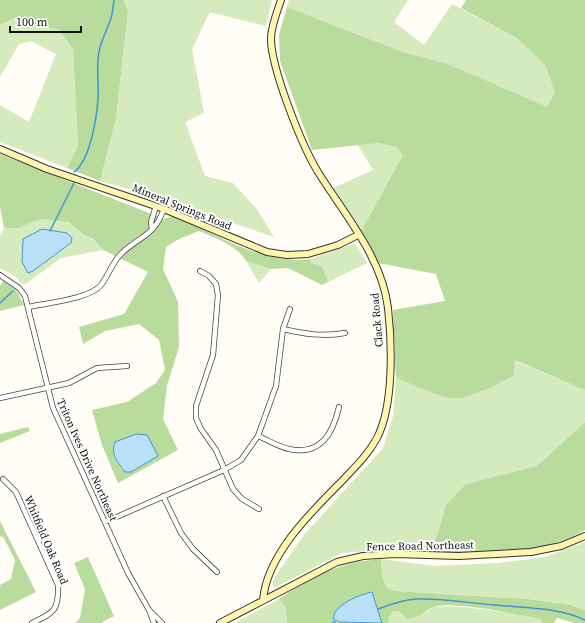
<svg xmlns="http://www.w3.org/2000/svg" width="585" height="623" font-family="'Source Serif 4',serif">
<style>
.green{fill:#d5ebbd;fill-rule:evenodd}
.forest{fill:#b9dc9c;fill-rule:evenodd}
.water{fill:#b9e0f7;stroke:#3f96cf}
.lines{fill:none;stroke-linecap:round;stroke-linejoin:round}
.stream{stroke:#3f96cf;stroke-width:1.5}
.street-casing{stroke:#444;stroke-width:6}
.secondary-casing{stroke:#333;stroke-width:8}
.street{stroke:#fff;stroke-width:4.5}
.secondary{stroke:#fff6b0;stroke-width:6}
.labels{text-anchor:middle;dominant-baseline:central;stroke-width:4;stroke-linejoin:round;paint-order:stroke}
.street-label{font-size:11px;fill:#111;stroke:#fff}
</style>
<rect width="100%" height="100%" fill="#fffdf5"/>
<path class="green" d="M124 0H272L266 26 210 12 192 49 204 113 185 122 205 176 233 183 257 209 274 237 163 199 100 181 116 118 128 11Z
M289 0H408L394 22 424 45 452 4 517 38 545 65 555 92 547 108 448 64 403 52 287 7Z
M14 19 59 30 73 49 78 146 67 168 0 142V105L29 122 56 54 31 41 19 44 0 77V25Z
M378 143 396 147 403 155 360 233 333 188 373 170 357 144Z
M40 219C49 220 60 220 69 222 75 224 98 244 103 250L61 258 24 285 12 274 0 268V235L4 228H19ZM46 229 67 233 71 243 33 271 28 273C19 256 22 252 30 235Z
M353 244 357 246 367 263 328 282 322 267 311 263 310 259Z
M246 261 271 269 259 283Z
M514 360 585 390V422L537 466 466 484 439 530 430 552 390 549 342 553 274 588 272 585 274 578 304 535 383 448 393 416 396 377 427 391 455 398Z
M585 542V610L571 605 528 599 394 591 386 587 382 574 381 559 435 566 497 563 545 557Z
M279 599 286 608 287 623H235Z
M451 606 509 612 543 619 541 623H389L387 620 393 611 400 612 407 619 417 618 433 607Z"/>
<path class="forest" d="M0 0H124L128 11 116 118 100 181 67 168 78 146 73 49 59 30 14 19 0 25Z
M466 0H585V390L515 360 513 376C499 383 470 399 455 398 439 398 411 384 396 377L393 310 445 301 436 274 378 263 360 233 403 155 396 147 378 143 312 150 280 61 279 35 287 7 403 52 448 64 547 107 555 92 545 65 517 38 461 8Z
M0 154 164 219 172 216C216 233 261 265 310 259L311 263 322 266 328 282 322 285 288 268 271 269 246 261C237 245 215 238 199 231L179 239 166 247 163 269 178 302 179 347 167 386 163 419 178 450 118 483 102 445 92 410 127 402 156 383 165 370 159 340 139 324 105 331 83 344 79 327 124 314 148 272 103 250 93 239 83 234 69 222 40 219 19 228H4L0 207ZM147 436 158 456 125 472 114 457Z
M3 281 16 290 24 305 0 311V286Z
M585 422V530C543 555 478 554 430 552L439 530 446 505 466 484 537 466Z
M28 427 30 431 0 443V434Z
M0 521 36 592 0 610V585L11 579 15 560 4 538 0 536Z
M88 557 114 616 101 623H75L80 618 85 589 74 563Z
M381 559 382 574 386 587 394 591 528 599 571 605 585 610V623H574L557 618 554 623H541L542 619C520 615 454 600 434 607 423 610 425 618 407 619L400 612 393 611 388 619 389 623H382L372 592 363 594 335 622 359 623H287L286 608 279 599C313 576 339 562 381 559Z"/>
<path class="water" d="M42 229 61 232 67 233 72 238 71 243 33 271 28 273 22 262 23 239Z
M136 434 147 435 158 456 131 472H125C118 462 110 455 115 442Z
M372 592 382 623 340 622 334 620C330 606 361 594 372 592Z"/>
<g class="lines">
<path class="stream" d="M74 172C90 161 97 117 98 98 99 83 96 67 99 52 101 41 106 32 110 21 113 14 113 7 114 0
M50 231 74 183
M0 303 13 291
M378 609C391 604 402 600 416 599 442 598 469 603 495 605 525 608 558 607 585 620
M332 623 335 622"/>
<g class="street-casing">
<path id="street" d="M152 229 151 222 156 206
M200 271 209 276 216 284 218 295 213 355 196 406V418L201 429 216 450 233 489 242 499 259 509
M0 275 19 288 25 296 53 408 128 573 149 610 154 623
M29 307C47 303 90 299 101 285 109 275 113 260 123 252 143 234 153 237 164 209
M283 329C305 334 323 337 345 333
M0 398 69 383 97 368 127 366
M258 436C268 440 279 447 289 449 321 456 333 433 339 407
M3 479 16 492 58 585C59 610 54 613 32 623
M163 496 181 533 193 549 217 572
M105 522 224 470 241 460 258 436 276 386 283 329 290 309
M150 611 162 623"/>
</g>
<g class="secondary-casing">
<path id="secondary" d="M0 149 47 169 164 209 267 252 287 255 308 254 338 245 358 235
M263 600C267 555 310 513 341 482 354 468 368 455 377 438 394 405 392 344 388 308 382 257 344 214 318 172 302 146 271 68 271 39 271 27 277 12 281 0
M220 623 337 562 363 556 395 554 459 556 531 552 561 546 585 536"/>
</g>
<use href="#street" class="street"/>
<use href="#secondary" class="secondary"/>
</g>
<g class="labels">
<g class="street-label">
<text transform="translate(182 207) rotate(22)">Mineral Springs Road</text>
<text transform="translate(377 320) rotate(-95)">Clack Road</text>
<text transform="translate(87 460) rotate(66)">Triton Ives Drive Northeast</text>
<text transform="translate(46 540) rotate(67)">Whitfield Oak Road</text>
<text transform="translate(420 546) rotate(-1)">Fence Road Northeast</text>
</g>
</g>
<path d="M10 26v6h71v-6" fill="none" stroke="#111111" stroke-width="2"/>
<text x="16" y="26" font-size="12" fill="#111111" stroke="#ffffff" stroke-width="3" paint-order="stroke">100 m</text>
</svg>
